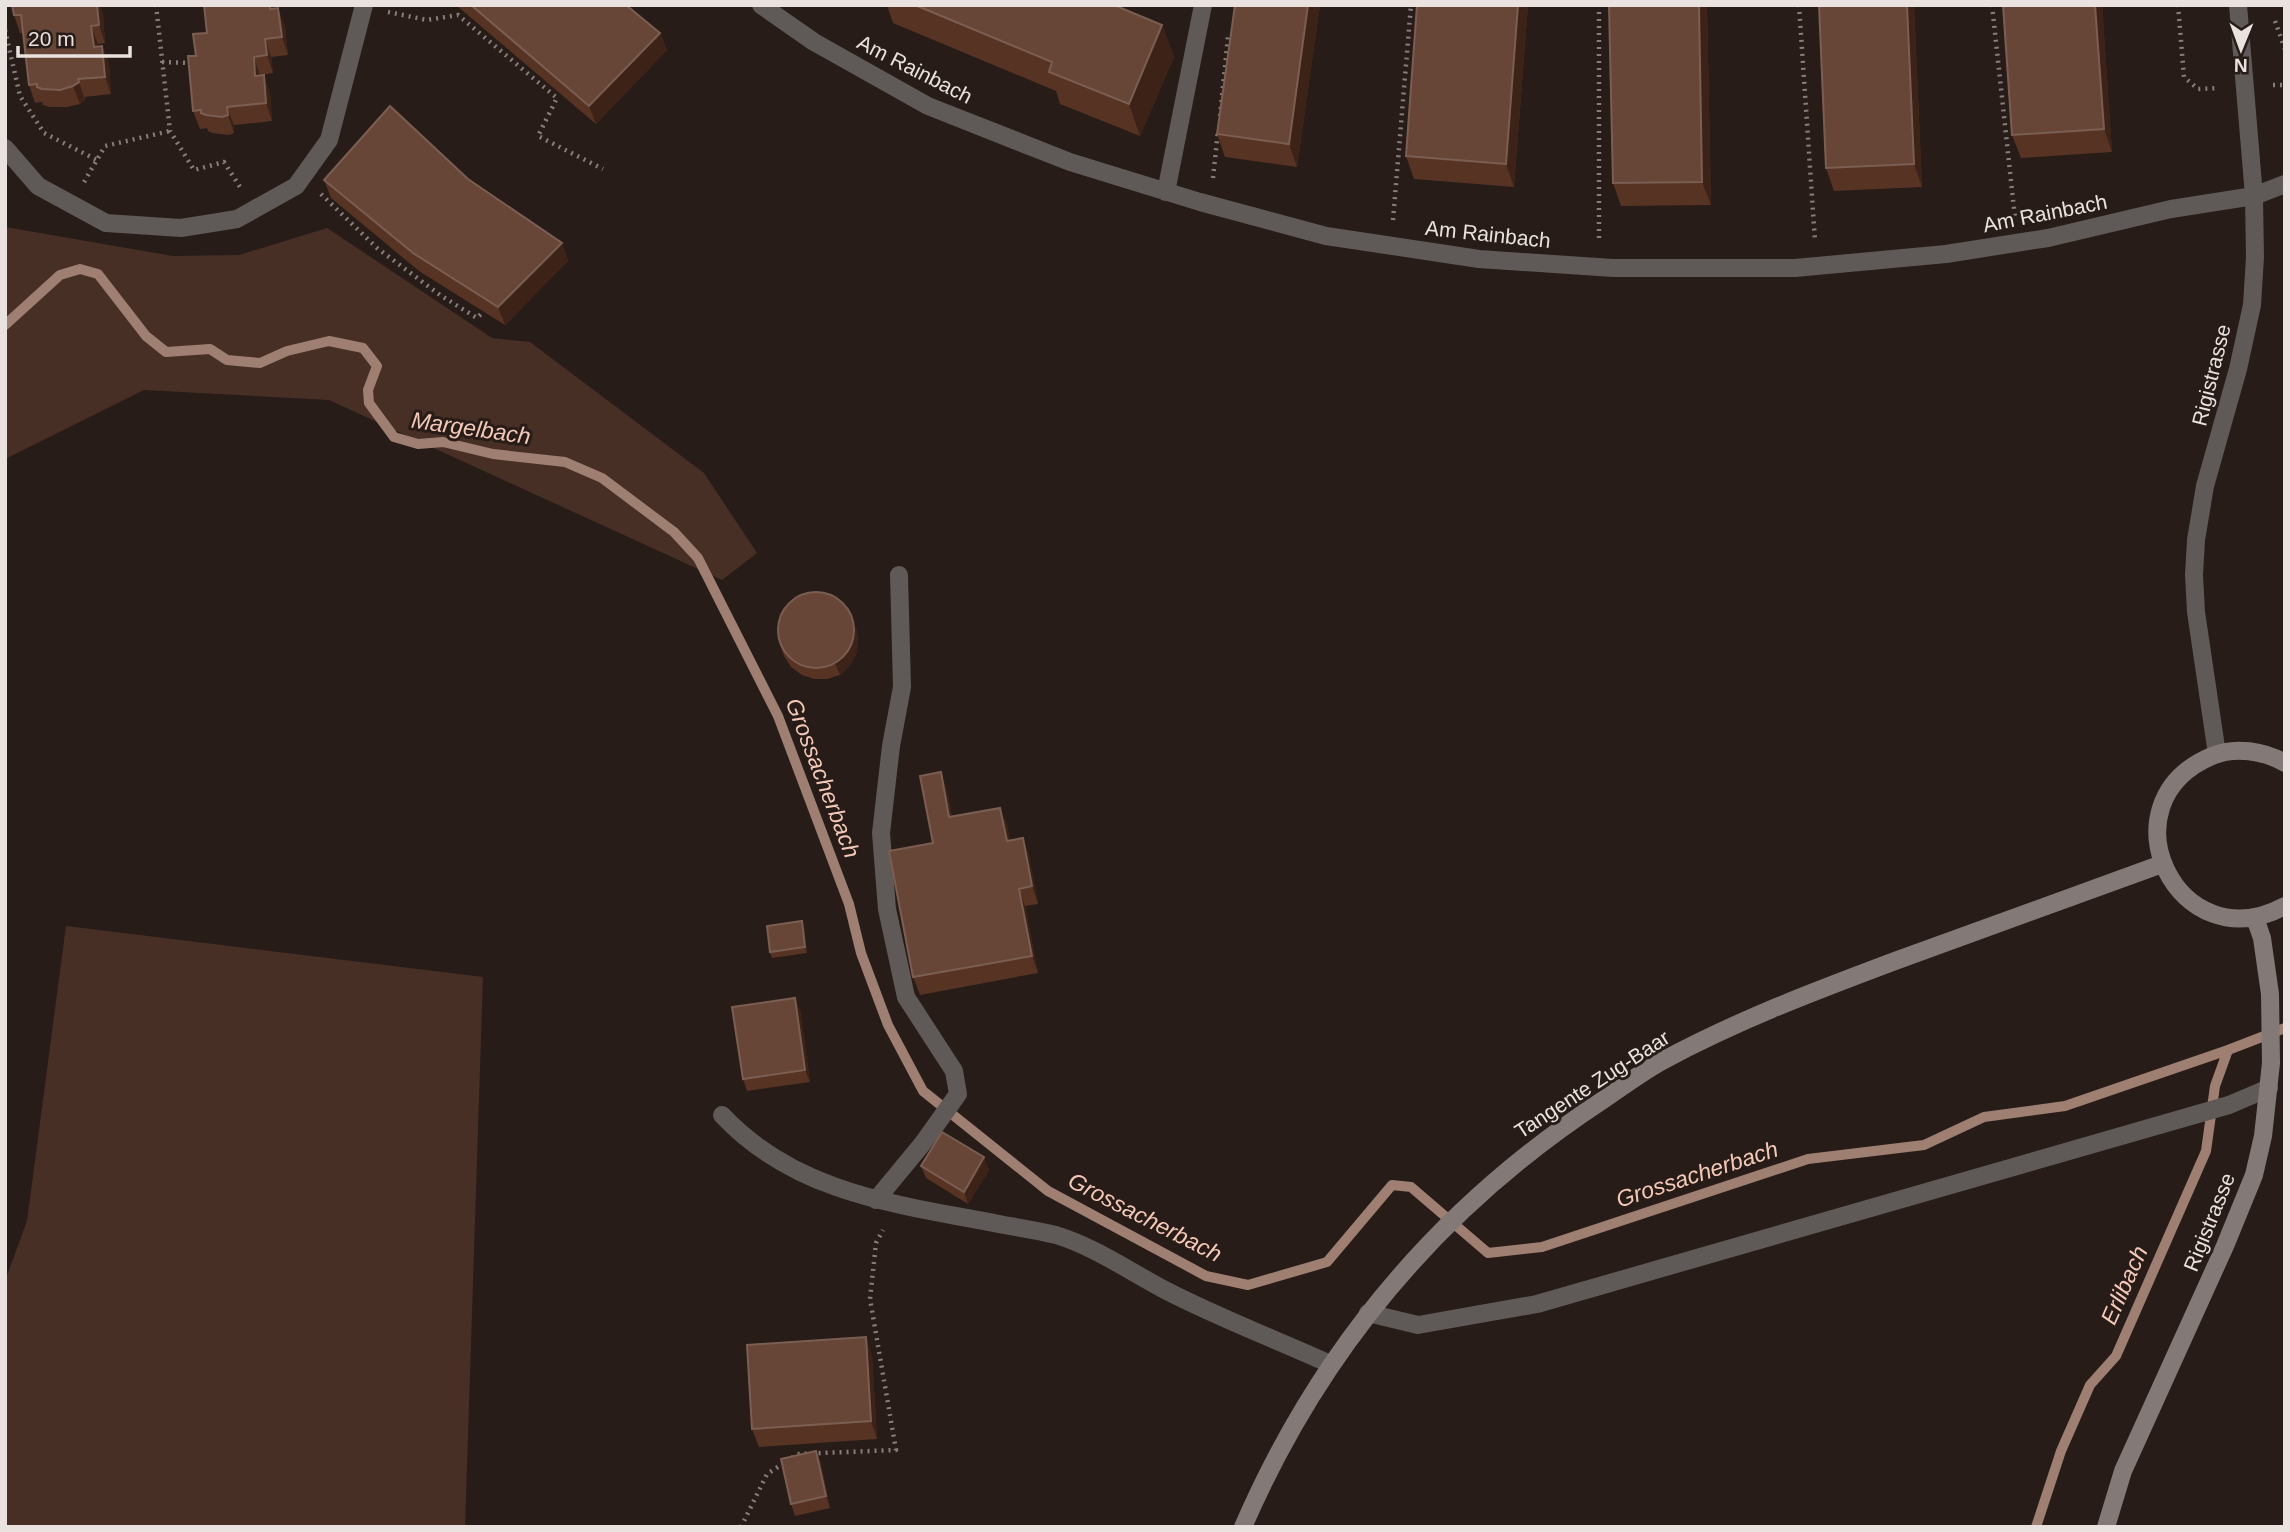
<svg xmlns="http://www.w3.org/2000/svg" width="2290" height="1532" font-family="Arial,sans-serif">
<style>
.green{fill:#472f26}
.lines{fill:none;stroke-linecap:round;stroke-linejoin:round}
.stream{stroke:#9e7f71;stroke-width:10}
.path{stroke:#877e7a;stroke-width:4.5;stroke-dasharray:2 5;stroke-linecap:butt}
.lane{stroke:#5f5957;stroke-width:18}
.street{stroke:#5f5957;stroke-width:18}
.secondary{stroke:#837a77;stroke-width:18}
.wall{fill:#573324}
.shaded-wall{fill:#3d2217}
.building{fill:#674638;stroke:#7b5e52;stroke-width:2}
.labels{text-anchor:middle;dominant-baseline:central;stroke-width:6;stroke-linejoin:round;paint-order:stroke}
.street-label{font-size:21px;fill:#eae2df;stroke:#271c18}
.water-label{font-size:23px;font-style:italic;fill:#f5c9b7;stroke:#271c18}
</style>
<rect width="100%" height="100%" fill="#271c18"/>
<path class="green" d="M5 227 173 256 239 255 327 228 492 338 530 342 704 473 757 553 722 580 329 400 144 390 5 459Z
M66 926 483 977 465 1527H5V1281L27 1221Z"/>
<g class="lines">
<path class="stream" d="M5 325 60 275 80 269 98 274 146 336 166 352 210 349 227 360 260 363 287 351 329 341 363 348 377 366 368 390 369 403 394 437 418 444 443 442 493 454 565 462 602 478 674 532 698 558 778 716 849 904 861 953 888 1025 923 1091 1048 1191 1206 1276 1248 1285 1327 1262 1392 1185 1411 1187 1488 1253 1542 1247 1808 1159 1924 1145 1984 1117 2065 1106 2228 1050 2285 1028
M2036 1527 2061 1451 2090 1385 2116 1356 2206 1151 2215 1086 2228 1050"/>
<path class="path" d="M156 5 170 131 194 170 224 162 240 187
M1799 5 1815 241
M1992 5 2015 218
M2178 5 2184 77 2198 89 2218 88
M388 12 427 20 458 15 557 98 538 136 603 169
M2275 21 2285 49
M5 30 20 96 44 133 97 160
M162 62 193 63
M2273 85H2285
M1220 116 1228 37
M1213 178 1218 131
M84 182 105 146 170 131
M321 194 377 248 440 295 477 318 483 312
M1393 220 1411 5
M1599 238V5
M792 1458 797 1454 896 1450 870 1299 876 1243 883 1230
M741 1527 767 1474 784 1463"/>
<path class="lane" d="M1166 192 1203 5
M722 1115C797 1195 902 1205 1004 1225 1021 1228 1039 1231 1056 1235 1095 1247 1129 1271 1165 1290 1219 1318 1275 1339 1330 1364
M876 1200 923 1143 958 1094 954 1071 906 997 887 909 881 833 891 746 902 687 899 575
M1368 1313 1418 1325 1537 1304 2229 1105 2269 1088"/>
<path class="street" d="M761 5 814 42 928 106 1070 162 1200 202 1326 236 1479 259 1613 268H1795L1946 254 2048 238 2171 209 2254 196 2285 184
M5 148 38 186 106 223 181 228 237 219 296 186 329 140 364 5
M2217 754 2196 612 2194 575 2196 540 2205 486 2238 369 2252 305 2255 257 2254 196 2238 5"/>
<path class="secondary" d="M2285 763C2264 751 2235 746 2212 756 2100 803 2178 964 2285 906
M1243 1527C1320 1349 1441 1206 1603 1100 1622 1087 1642 1072 1662 1061 1738 1020 1815 991 1895 961 1984 928 2073 896 2162 864
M2106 1527 2123 1471 2225 1246 2254 1175 2263 1136 2271 1063 2270 994 2262 938 2255 918"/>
</g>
<path class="wall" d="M456 5H626L660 33 667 50 596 124Z
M887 5H1114L1162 25 1174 57 1140 136 1060 104 1056 91 893 23Z
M1235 5H1320L1297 167 1225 157 1217 134Z
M1417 5H1528L1514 187 1414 179 1406 156Z
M1707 5 1711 205 1621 206 1613 183Z
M1819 5H1914L1922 187 1834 191 1826 168Z
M2102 5 2112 152 2021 158 2012 135Z
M275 8 285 26 288 55 271 57 273 73 260 75 270 93 272 121 234 125V133L229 135 212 133 208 131 207 128 200 129 193 111 196 56 207 33Z
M103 14 105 43 98 44V47L102 46 109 64 111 94 85 97V100L80 104 67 107H49L43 105 42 102 35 103 29 85 23 33H20L14 15Z
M468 179 562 243 568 261 505 325 419 271 331 198 324 180Z
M852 619 857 631 858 643 856 655 849 666 840 675 827 679H814L802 675 791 667 784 656 780 644Z
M947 790 952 817 1000 808 1007 825 1010 841 1023 838 1029 856 1038 904 1025 906 1038 973 920 995 913 977 933 843Z
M804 927 807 953 772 958 770 952Z
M800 1010 810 1082 747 1091 743 1079Z
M984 1157 989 1170 968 1204 926 1178 921 1166Z
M872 1355 877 1439 759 1447 752 1429Z
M816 1451 821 1463 830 1508 795 1516 791 1504Z"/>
<path class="shaded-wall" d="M97 5H100L103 14 105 43 99 25Z
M1308 5H1320L1297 167 1289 144Z
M1518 5H1528L1514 187 1506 164Z
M1699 5H1707L1711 205 1702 182Z
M1907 5H1914L1922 187 1914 164Z
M2095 5H2102L2112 152 2104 129Z
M278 8 285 26 288 55 282 37Z
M1162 25 1174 57 1140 136 1129 104Z
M91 26 98 44 100 65 94 47Z
M660 33 667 50 596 124 589 106Z
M265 39 271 57 273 73 267 55Z
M102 46 109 64 111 94 105 77Z
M254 57 260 75 262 93 255 76Z
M264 75 270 93 272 121 266 103Z
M78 79 85 100 80 104 73 86Z
M227 107 234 125V133L228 115Z
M562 243 568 261 505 325 498 307Z
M852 619 857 631 858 643 856 655 849 666 840 675 835 663Z
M941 772 947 790 955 835 949 817Z
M1000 808 1007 825 1013 859 1007 841Z
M1023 838 1029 856 1038 904 1032 886Z
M1019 889 1025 906 1038 973 1032 956Z
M802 921 804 927 807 953 805 947Z
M795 998 800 1010 810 1082 805 1070Z
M984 1157 989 1170 968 1204 964 1192Z
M866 1337 872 1355 877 1439 871 1421Z
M816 1451 821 1463 830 1508 826 1496Z"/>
<path class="building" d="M12 5H97L99 25 91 26 94 47 102 46 105 77 78 79 79 82 73 86 60 90 42 89 37 87V84L29 85 21 15H14Z
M204 5H270V9L278 8 282 37 265 39 267 55 254 57 255 76 264 75 266 103 227 107 228 115 222 117 206 115 201 113V110L193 111 188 56H196L193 34 207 33Z
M471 5H626L660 33 589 106Z
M915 5H1114L1162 25 1129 104 1049 72 1052 62Z
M1235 5H1308L1289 144 1217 134Z
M1417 5H1518L1506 164 1406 156Z
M1609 5H1699L1702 182 1613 183Z
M1819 5H1907L1914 164 1826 168Z
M2003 5H2095L2104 129 2012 135Z
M390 106 468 179 562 243 498 307 413 253 324 180Z
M778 630a38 38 0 1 1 76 0a38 38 0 1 1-76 0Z
M941 772 949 817 1000 808 1007 841 1023 838 1032 886 1019 889 1032 956 913 977 889 851 933 843 920 776Z
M802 921 805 947 770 952 767 926Z
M795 998 805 1070 743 1079 732 1007Z
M942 1132 984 1157 964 1192 921 1166Z
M866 1337 871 1421 752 1429 747 1345Z
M816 1451 826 1496 791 1504 781 1459Z"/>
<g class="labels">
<g class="street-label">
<text transform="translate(915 69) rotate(27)">Am Rainbach</text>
<text transform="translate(2045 213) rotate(-11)">Am Rainbach</text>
<text transform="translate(1488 234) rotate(6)">Am Rainbach</text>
<text transform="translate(2211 375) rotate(-76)">Rigistrasse</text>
<text transform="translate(1592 1084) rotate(-33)">Tangente Zug-Baar</text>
<text transform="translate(2209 1222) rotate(-68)">Rigistrasse</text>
</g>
<g class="water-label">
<text transform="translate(471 428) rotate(8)">Margelbach</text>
<text transform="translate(823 778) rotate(69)">Grossacherbach</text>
<text transform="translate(1697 1174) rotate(-18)">Grossacherbach</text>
<text transform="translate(1145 1217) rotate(27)">Grossacherbach</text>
<text transform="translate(2124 1285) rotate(-66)">Erlibach</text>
</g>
</g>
<rect width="2290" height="1532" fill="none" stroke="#eae2df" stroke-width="14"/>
<g transform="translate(2241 49) rotate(181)" stroke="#271c18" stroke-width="5" paint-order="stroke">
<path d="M0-5L12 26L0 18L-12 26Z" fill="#eae2df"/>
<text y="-10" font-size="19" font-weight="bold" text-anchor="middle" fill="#eae2df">N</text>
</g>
<path d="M18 46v10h112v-10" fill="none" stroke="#eae2df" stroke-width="3.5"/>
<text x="28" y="46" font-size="21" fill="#eae2df" stroke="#271c18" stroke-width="5" paint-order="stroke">20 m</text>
</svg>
